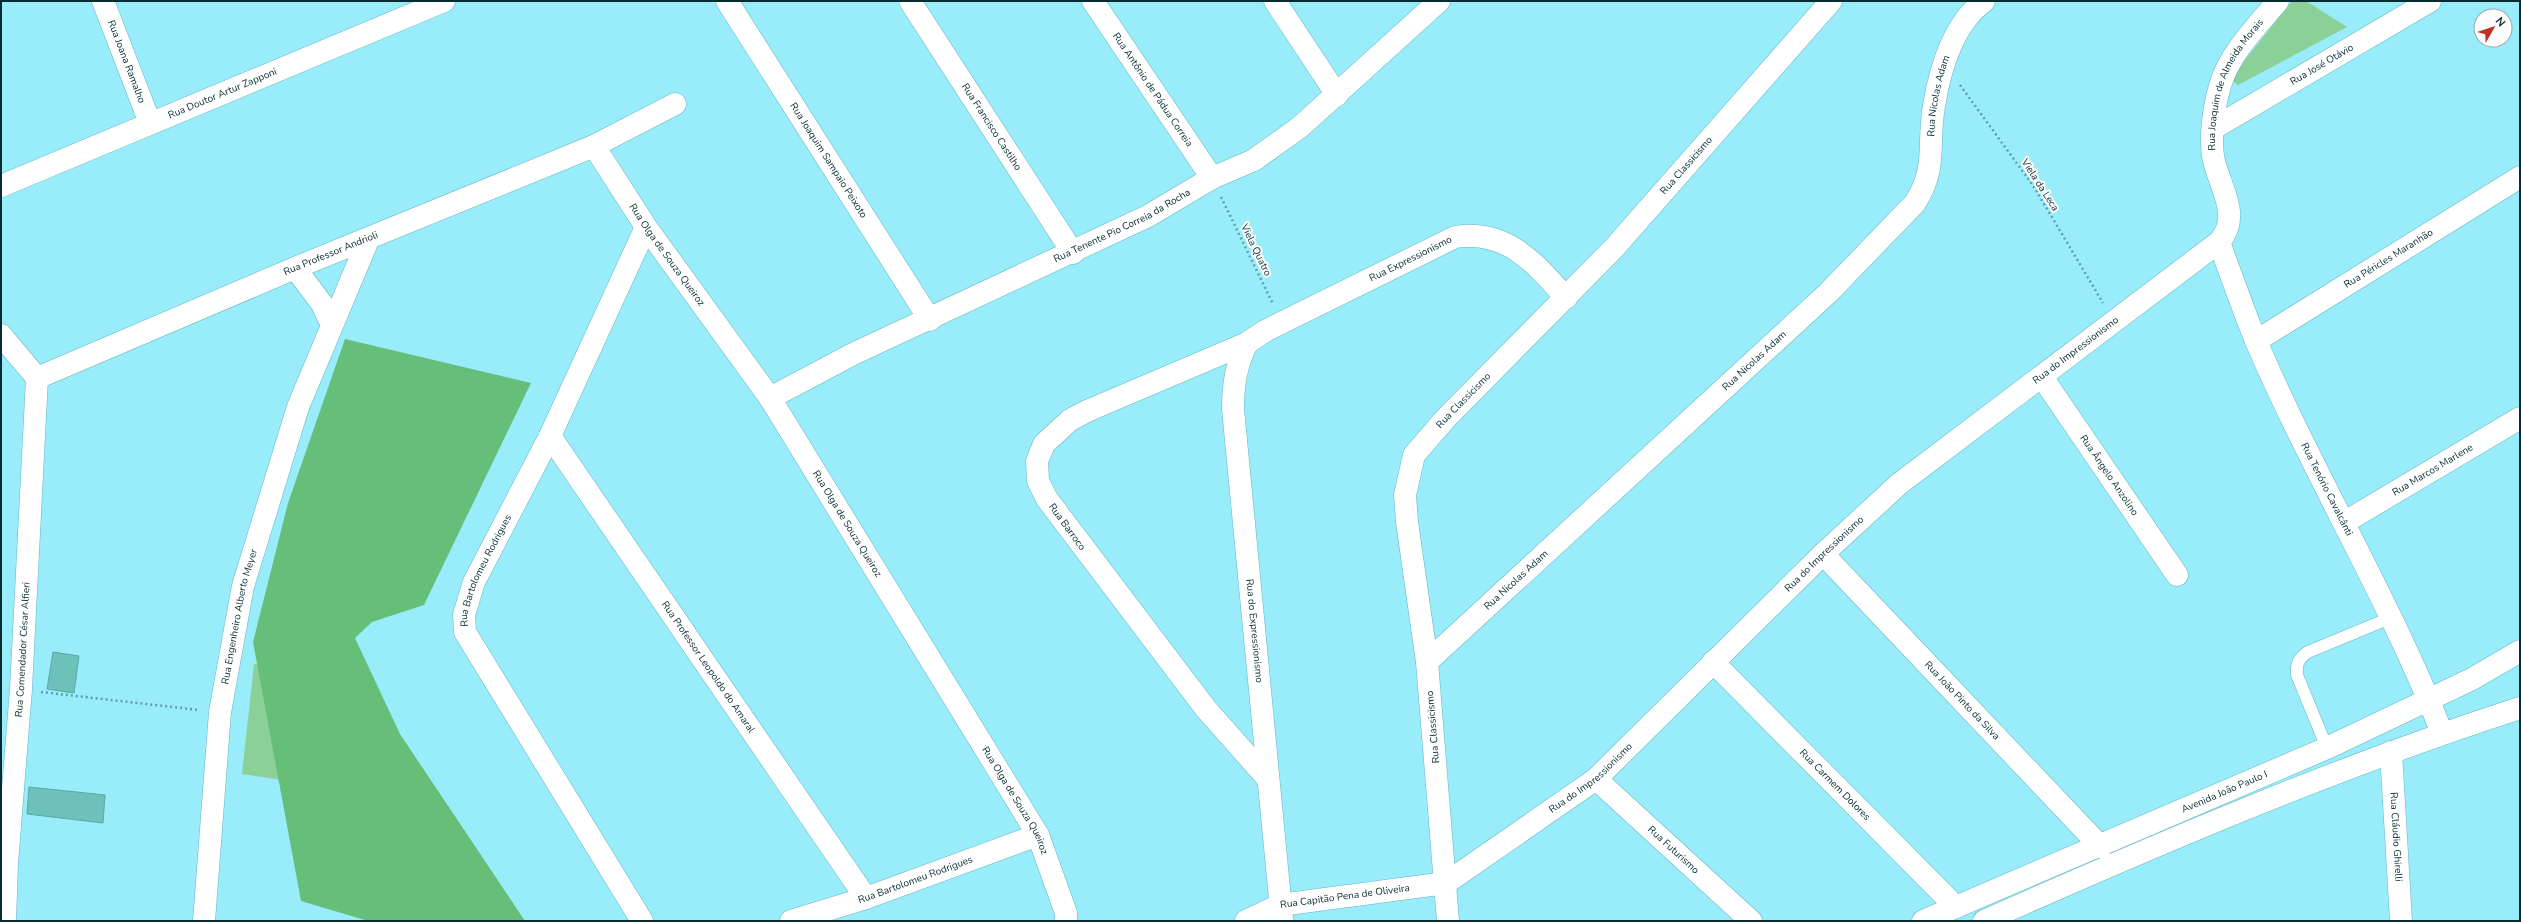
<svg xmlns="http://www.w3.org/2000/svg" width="2521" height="922" font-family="'Nunito Sans',sans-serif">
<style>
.green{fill:#8bd197}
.forest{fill:#66bf79}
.building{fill:#6dc1ba;stroke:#56aaa4}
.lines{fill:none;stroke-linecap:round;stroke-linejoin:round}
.lane-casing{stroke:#63b5c3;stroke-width:13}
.street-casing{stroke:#63b5c3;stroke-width:23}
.secondary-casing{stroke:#63b5c3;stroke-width:23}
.path{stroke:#5e9fa9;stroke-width:2.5;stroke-dasharray:2 3;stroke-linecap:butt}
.lane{stroke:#fff;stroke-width:12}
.street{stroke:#fff;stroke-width:22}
.secondary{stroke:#fff;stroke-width:22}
.labels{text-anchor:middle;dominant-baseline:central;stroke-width:4;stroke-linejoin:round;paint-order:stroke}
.street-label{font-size:10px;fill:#062b30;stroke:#fdfdfd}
</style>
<rect width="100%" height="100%" fill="#99ecfa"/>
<path class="green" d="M2292 1H2306L2347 27 2238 85 2230 79Z
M254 664 314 670 302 783 242 774Z"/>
<path class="forest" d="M345 339 531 383 424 605 372 622 355 638 400 734 525 921H368L301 901 253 642 288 503Z"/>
<path class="building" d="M53 652 79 656 74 693 47 689Z
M29 787 105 795 103 823 27 814Z"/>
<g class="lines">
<g class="lane-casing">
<path id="lane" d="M2327 748 2297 675C2296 663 2299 658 2308 652L2390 618"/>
</g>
<g class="street-casing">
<g id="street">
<path id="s1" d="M103 1 150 123"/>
<path id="s2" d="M727 1 930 320"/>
<path id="s3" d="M910 1 1073 253"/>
<path id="s4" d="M1093 1 1212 178"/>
<path d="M1275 1 1337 95"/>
<path id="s5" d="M2214 128 2430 1"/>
<path id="s6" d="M594 146 646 227 770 398 1038 835 1066 913V921"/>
<path id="s7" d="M1 186 444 1"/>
<path id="s8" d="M2219 242C2231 275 2243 309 2256 341 2313 474 2389 598 2442 733"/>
<path d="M295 268 322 304 332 325"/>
<path d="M1 335 37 378"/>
<path id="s9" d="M2256 341 2520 177"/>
<path id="s10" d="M1247 343C1236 366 1233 384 1233 409L1282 920"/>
<path id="s11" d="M2042 377 2177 575"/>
<path id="s12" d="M37 378 295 268 594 146 675 104"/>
<path id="s13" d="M770 398 853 354 1148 216 1212 178 1254 160 1300 127 1439 1"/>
<path id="s14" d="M550 436 866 898"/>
<path id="s15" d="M2345 522 2520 418"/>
<path id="s16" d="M1823 554 2101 847"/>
<path id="s17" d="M1427 662 1828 293 1915 203C1938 167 1927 144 1934 106 1940 69 1953 24 1984 1"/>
<path id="s18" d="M1713 662 1956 907"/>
<path id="s19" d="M2391 752 2401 921"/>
<path id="s20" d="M1268 779 1206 709 1047 499 1038 481 1037 461 1044 444 1070 420 1087 411 1247 343 1265 331 1455 237C1507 229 1535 263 1566 298"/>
<path id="s21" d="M1596 779 1751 921"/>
<path id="s22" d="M5 921 7 863 21 689 37 378"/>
<path id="s23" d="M204 921 220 712 243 586 298 407 368 240"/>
<path id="s24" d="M642 921 465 632 464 615 474 582 550 436 646 227"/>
<path id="s25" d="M791 921 866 898 1038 835"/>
<path id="s26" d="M1246 921 1280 905 1446 883 1596 779 1823 554 1899 484 2219 242C2243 215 2218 186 2213 156 2210 134 2214 104 2221 83 2230 53 2258 25 2278 1"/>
<path id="s27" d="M1448 921 1427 662 1407 522 1405 495 1414 455 1446 418 1614 248 1831 1"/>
</g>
</g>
<g class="secondary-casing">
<g id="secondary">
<path id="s28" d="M1923 921 2327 748 2472 679 2520 651"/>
<path d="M1984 921C2160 843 2337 767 2520 708"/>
</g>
</g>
<path class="path" d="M1960 85 2034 187 2103 303
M1221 197 1273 304
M41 692 199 710"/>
<use href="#lane" class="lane"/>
<use href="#street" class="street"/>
<use href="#secondary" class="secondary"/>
</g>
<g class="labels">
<g class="street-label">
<text stroke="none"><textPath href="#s1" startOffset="65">Rua Joana Ramalho</textPath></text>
<text stroke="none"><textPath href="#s5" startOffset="125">Rua José Otávio</textPath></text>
<text stroke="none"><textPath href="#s26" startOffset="1380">Rua Joaquim de Almeida Morais</textPath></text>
<text stroke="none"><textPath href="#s4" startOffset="107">Rua Antônio de Pádua Correia</textPath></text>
<text stroke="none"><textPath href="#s7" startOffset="240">Rua Doutor Artur Zapponi</textPath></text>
<text stroke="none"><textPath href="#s17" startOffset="781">Rua Nicolas Adam</textPath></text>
<text stroke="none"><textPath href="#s3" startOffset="150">Rua Francisco Castilho</textPath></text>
<text stroke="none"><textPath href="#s2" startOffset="189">Rua Joaquim Sampaio Peixoto</textPath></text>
<text stroke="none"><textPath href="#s27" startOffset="867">Rua Classicismo</textPath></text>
<text transform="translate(2040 185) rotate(57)">Viela da Leca</text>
<text stroke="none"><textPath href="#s13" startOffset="392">Rua Tenente Pio Correia da Rocha</textPath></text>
<text transform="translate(1256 250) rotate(64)">Viela Quatro</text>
<text stroke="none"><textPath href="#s12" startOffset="319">Rua Professor Andrioli</textPath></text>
<text stroke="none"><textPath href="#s6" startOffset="131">Rua Olga de Souza Queiroz</textPath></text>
<text stroke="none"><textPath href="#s20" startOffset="828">Rua Expressionismo</textPath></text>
<text stroke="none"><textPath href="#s9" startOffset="156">Rua Péricles Maranhão</textPath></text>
<text stroke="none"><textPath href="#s26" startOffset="1032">Rua do Impressionismo</textPath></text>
<text stroke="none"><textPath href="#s17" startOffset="445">Rua Nicolas Adam</textPath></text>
<text stroke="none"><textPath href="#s27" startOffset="543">Rua Classicismo</textPath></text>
<text stroke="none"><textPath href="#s15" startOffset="102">Rua Marcos Marlene</textPath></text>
<text stroke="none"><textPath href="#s11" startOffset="119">Rua Ângelo Anzolino</textPath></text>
<text stroke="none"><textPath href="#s8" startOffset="270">Rua Tenório Cavalcânti</textPath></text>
<text stroke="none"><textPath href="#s6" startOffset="455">Rua Olga de Souza Queiroz</textPath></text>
<text transform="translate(1067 527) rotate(54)">Rua Barroco</text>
<text stroke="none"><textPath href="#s26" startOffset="708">Rua do Impressionismo</textPath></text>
<text stroke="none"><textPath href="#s24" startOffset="405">Rua Bartolomeu Rodrigues</textPath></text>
<text stroke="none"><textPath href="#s17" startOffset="121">Rua Nicolas Adam</textPath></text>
<text stroke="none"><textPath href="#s23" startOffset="307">Rua Engenheiro Alberto Meyer</textPath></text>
<text stroke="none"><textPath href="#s10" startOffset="291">Rua do Expressionismo</textPath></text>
<text stroke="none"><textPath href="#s22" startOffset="272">Rua Comendador César Alfieri</textPath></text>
<text stroke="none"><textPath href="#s14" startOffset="280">Rua Professor Leopoldo do Amaral</textPath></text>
<text stroke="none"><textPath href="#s16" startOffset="202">Rua João Pinto da Silva</textPath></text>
<text transform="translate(1433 727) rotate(-95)">Rua Classicismo</text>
<text stroke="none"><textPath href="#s26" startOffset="384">Rua do Impressionismo</textPath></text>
<text stroke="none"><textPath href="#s18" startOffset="173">Rua Carmem Dolores</textPath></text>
<text stroke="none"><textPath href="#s28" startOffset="328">Avenida João Paulo I</textPath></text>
<text stroke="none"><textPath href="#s6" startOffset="779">Rua Olga de Souza Queiroz</textPath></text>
<text stroke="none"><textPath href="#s19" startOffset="85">Rua Cláudio Ghirelli</textPath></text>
<text stroke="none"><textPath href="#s21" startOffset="105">Rua Futurismo</textPath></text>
<text stroke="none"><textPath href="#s25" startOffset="131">Rua Bartolomeu Rodrigues</textPath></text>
<text stroke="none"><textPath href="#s26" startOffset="103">Rua Capitão Pena de Oliveira</textPath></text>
</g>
</g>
<rect width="2521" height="922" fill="none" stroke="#062b30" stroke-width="4"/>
<g transform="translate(2493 28) rotate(51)"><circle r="19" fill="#fdfdfd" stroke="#9aa9ab"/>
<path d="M0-3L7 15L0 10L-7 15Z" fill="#be3025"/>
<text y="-6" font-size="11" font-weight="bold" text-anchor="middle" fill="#062b30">N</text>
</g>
</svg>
